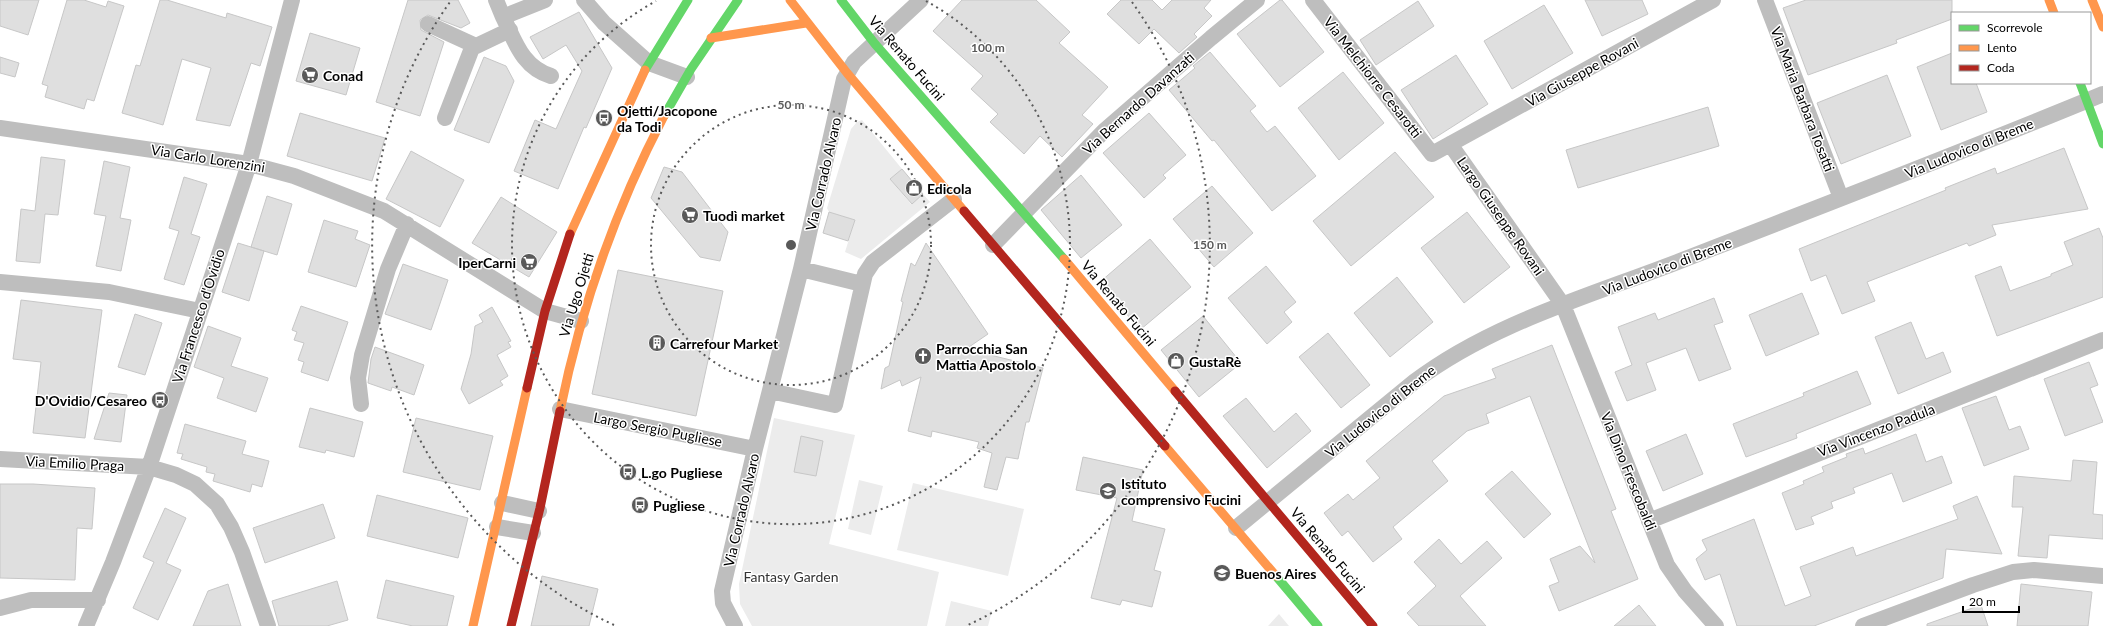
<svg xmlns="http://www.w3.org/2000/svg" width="2103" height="626" font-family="Lato,sans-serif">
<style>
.green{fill:#ececec}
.building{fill:#dfdfdf;stroke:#c7c7c7}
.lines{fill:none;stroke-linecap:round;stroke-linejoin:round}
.street{stroke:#bebebe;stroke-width:16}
.fast{stroke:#63d668;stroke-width:9}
.slow{stroke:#ff974d;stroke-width:9}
.jam{stroke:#b3261e;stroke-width:9}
.ring{fill:none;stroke:#595959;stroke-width:2;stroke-dasharray:2 4}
.labels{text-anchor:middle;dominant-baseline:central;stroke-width:3;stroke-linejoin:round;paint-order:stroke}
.street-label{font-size:14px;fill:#000;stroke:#fff}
.poi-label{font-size:14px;font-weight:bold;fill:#000;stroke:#fff;text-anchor:start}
.park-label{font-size:14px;fill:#333;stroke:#fff}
.centre{fill:#595959;stroke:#fff;stroke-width:2}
.ring-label{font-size:12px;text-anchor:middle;font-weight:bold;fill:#595959;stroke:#fff;stroke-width:3;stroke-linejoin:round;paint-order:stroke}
</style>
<rect width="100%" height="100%" fill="#fff"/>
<path class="green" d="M862 120 902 169 890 179 911 204 923 194 930 202 861 259 845 252 855 220 829 212 827 208 851 129 857 122Z
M774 418 855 435 829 544 939 572 927 626H752L740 604 739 584Z
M859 480 883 486 871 535 848 529Z
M913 483 1024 509 1008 576 897 550Z
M951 601 992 611 988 626H945Z
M1279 614 1289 626H1268Z"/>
<path class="building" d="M0 0H39L28 35 0 26Z
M67 0H84L106 7 108 1 124 6 94 101 87 99 84 109 45 97 48 86 42 84Z
M160 0H167L226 18 227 13 272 27 260 66 251 63 230 126 196 120 211 68 182 59 163 125 122 113 136 65 140 66Z
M408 0H458L470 23 461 28 428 15 420 20 421 30 444 42 420 116 376 102Z
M962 0H1036L1070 32 1059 43 1108 87 1082 115 1093 124 1062 157 1040 136 1024 154 990 122 998 114 971 89 983 76 933 31Z
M1121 0H1152L1162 10 1172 0H1211L1204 8 1212 16 1194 34 1197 37 1179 53 1154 29 1139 44 1107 14Z
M1280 0H1282L1324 52 1280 87 1237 34Z
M1585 0H1642L1648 14 1602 36Z
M1806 0H1952V19L1896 40 1897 43 1808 75 1783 8Z
M1418 1 1434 26 1376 65 1360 40Z
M1544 5 1573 53 1512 89 1484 41Z
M579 12 612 68 586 128 584 127 558 189 514 171 535 120 556 129 582 71 566 45 543 59 530 37Z
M310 33 360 48 346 95 296 81Z
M1210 52 1256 106 1250 111 1267 132 1275 126 1316 176 1272 211 1214 140 1212 141 1169 90 1195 68 1193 66Z
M1952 53V83H1976L1987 112 1941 130 1917 67Z
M1456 55 1488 104 1433 139 1401 90Z
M0 57 19 63 15 77 0 73Z
M484 57 506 66 514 81 489 143 454 130Z
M1343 72 1384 123 1339 160 1298 108Z
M1887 75 1911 136 1841 164 1817 103Z
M1708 107 1719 146 1578 188 1566 150Z
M300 113 385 138 372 181 287 156Z
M1149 113 1186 155 1163 175 1166 178 1144 198 1103 153Z
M2064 148 2088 209 1992 225 1996 235 1969 246 1967 243 1867 282 1875 301 1842 314 1826 275 1811 281 1799 249 1946 190 1945 188 1995 168 1997 174Z
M411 151 464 180 440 227 386 199Z
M1395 152 1434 197 1351 266 1313 221Z
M41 157 65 160 58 215 45 214 40 263 16 261 21 209 35 211Z
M104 161 130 167 120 218 131 220 121 271 96 266 106 216 94 214Z
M664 167 682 172 728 232 720 261 700 257 651 198Z
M902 169 923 194 912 204 890 179Z
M1081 175 1122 225 1081 258 1041 210Z
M184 177 207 184 191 234 200 237 184 285 164 279 179 231 169 228Z
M1212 186 1253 233 1214 267 1173 219Z
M267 196 292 204 277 255 251 247Z
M501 197 557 232 529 277 472 243Z
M829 212 855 220 848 241 823 233Z
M1467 212 1510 267 1464 303 1421 248Z
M324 220 358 231 355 239 370 245 356 287 308 272Z
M2099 228 2103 238V297L1997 336 1975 276 2001 266 2010 291 2051 276V274L2073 265 2064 242Z
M1150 239 1191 287 1140 330 1100 282Z
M238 243 264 251 249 301 222 292Z
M926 243 988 334 966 349 1043 368 1029 422H1026L1018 459 1006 457 997 490 984 487 992 453 977 448 979 442 932 431 931 437 908 431 921 377 902 386 900 380 881 389 885 368 889 366 903 302 901 301 911 263 915 266Z
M403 264 448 280 431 330 385 314Z
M1266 266 1296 302 1284 312 1292 322 1267 344 1228 298Z
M618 270 723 291 696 416 592 394Z
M1397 277 1433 322 1390 357 1354 313Z
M1802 293 1819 334 1766 356 1749 315Z
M1714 298 1723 322 1714 325 1731 369 1699 381 1686 348 1646 363 1656 390 1627 401 1615 372 1632 365 1618 327 1655 313 1658 320Z
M21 300 102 310 85 438 33 433 41 362 13 359Z
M301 306 348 322 328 381 301 372 304 362 298 360 304 343 294 340 297 332 292 330Z
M492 307 511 341 508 342 511 347 497 355 508 376 500 381 503 385 469 404 461 389 471 354 475 326 483 322 479 315Z
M135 314 162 323 145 375 118 367Z
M1203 316 1241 363 1199 397 1161 350Z
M1911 322 1926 359 1943 352 1951 372 1898 394 1875 337Z
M208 326 241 338 231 366 268 378 256 412 217 398 224 378 194 367Z
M1328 333 1370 385 1341 408 1299 357Z
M1552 345 1616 509 1611 511 1638 579 1559 611 1549 586 1559 582 1550 559 1580 546 1595 563 1530 396 1486 414 1489 423 1467 431 1432 461 1448 481 1393 527 1402 539 1373 562 1348 531 1342 536 1324 513 1348 494 1353 500 1380 478 1366 461 1444 396 1496 378 1492 369Z
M375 347 424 365 414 395 392 387 391 391 368 383 371 359Z
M2089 362 2098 385 2090 388 2103 422 2065 436 2044 379Z
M1857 371 1871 404 1796 434 1797 438 1746 457 1733 424 1804 396 1803 393Z
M109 393 127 395 121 442 94 439Z
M1996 396 2009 430 2020 426 2029 449 1984 466 1962 408Z
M1246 398 1274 432 1296 413 1311 431 1267 468 1223 416Z
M310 408 363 422 354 457 326 450 325 453 299 447Z
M416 418 493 436 480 490 403 472Z
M185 424 246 441 242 454 269 461 262 487 252 484 250 492 213 481 215 474 206 472 207 467 181 459 183 454 177 453Z
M1686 434 1703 474 1663 491 1646 451Z
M1916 434 1926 462 1942 456 1952 483 1903 502 1892 473 1853 488 1855 493 1831 502 1833 508 1811 517 1814 524 1796 530 1782 493 1804 484 1803 481 1824 472 1822 467 1847 457 1846 454 1863 448 1865 454Z
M801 436 823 441 816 476 794 472Z
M1083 457 1143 470 1132 521 1165 529 1154 570 1161 572 1152 607 1122 600 1120 605 1091 598 1117 498 1076 490Z
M2073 460 2097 462 2093 514 2103 515V539L2049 535 2047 558 2018 556 2023 507H2012L2014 476 2071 481Z
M1512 471 1551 514 1524 538 1485 494Z
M0 484H33L95 488 92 529 77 528 75 580 0 578Z
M377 495 468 518 458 558 367 536Z
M1977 496 2002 554 1946 549 1943 578 1814 626H1737L1720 574 1705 580 1696 559 1707 550 1702 540 1754 519 1785 606 1811 596 1800 567 1853 547 1856 556 1958 519 1953 506Z
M323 504 335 538 265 563 253 528Z
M165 508 186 518 166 563 181 570 158 620 133 608 154 562 143 557Z
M1439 539 1461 564 1487 541 1502 558 1460 596 1486 626H1419L1407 613 1436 586 1414 562Z
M542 576 598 589 589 626H531Z
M386 580 454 596 447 626H413L377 618Z
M337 581 348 620 327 626H279L272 601Z
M228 584 241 626H193L208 591Z
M2021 584 2092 592 2088 626H2017Z
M1639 605 1656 626H1614Z
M1981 605 1988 626H1927V624Z"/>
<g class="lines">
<path class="street" d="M496 0 503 17
M545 0 503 17C515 41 522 67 551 76
M584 0 604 23 649 63 687 77
M1313 0 1432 154 1713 0
M1765 0 1841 198
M428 24 476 46
M445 118 472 48 510 30
M0 128 249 164 294 176 384 211 545 311 581 321
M1450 144 1563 305 1667 565 1685 591 1716 626
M993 245 1104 131 1211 38 1257 0
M801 269 862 284
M0 282 109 292 200 311
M770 391 835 405 865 274 873 262 954 199
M361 404 358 378 362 355 388 269 407 224
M560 409 755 449
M0 459 149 467 176 475 195 484 217 504 231 527 242 552 268 626
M502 503 539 511
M1649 521 2103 340
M497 527 533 533
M1236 528 1414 382C1492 323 1590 296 1680 261 1821 206 1963 152 2103 94
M0 608 31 600H98
M86 626 113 562 149 467 249 164 292 0
M735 626 723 603 722 591 755 449 801 269 844 79 854 62 921 0
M1863 626 1973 585 2013 572 2034 570 2103 576"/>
<path class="fast" d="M841 0 875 44 1064 259
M645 70 688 0
M2080 83 2103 144
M664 116 691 69 738 0
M1276 576 1318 626"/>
<path class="slow" d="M790 0 847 73 964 211
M2049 0 2054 13
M2092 0 2103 27
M711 38 806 23
M570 234 645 70
M1064 259 1175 391
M560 411C581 307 615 210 664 116
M1165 446 1276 576
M473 626 527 388"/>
<path class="jam" d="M964 211 1165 446
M527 388 545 311 570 234
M1175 391 1373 626
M511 626 540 508 560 411"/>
</g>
<g class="ring">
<circle cx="791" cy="245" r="140"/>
<path d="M926 1A279 279 0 1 1 656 1"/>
<path d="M614 625A419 419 0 0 1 450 2M1132 2A419 419 0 0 1 968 625"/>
</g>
<defs>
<g id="supermarket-disc" transform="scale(0.9)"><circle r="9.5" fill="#595959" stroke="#fff"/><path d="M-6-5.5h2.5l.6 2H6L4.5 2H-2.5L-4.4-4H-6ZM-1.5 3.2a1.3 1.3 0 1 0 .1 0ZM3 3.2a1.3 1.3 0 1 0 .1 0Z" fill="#fff"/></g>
<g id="bus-disc" transform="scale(0.9)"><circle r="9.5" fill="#595959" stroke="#fff"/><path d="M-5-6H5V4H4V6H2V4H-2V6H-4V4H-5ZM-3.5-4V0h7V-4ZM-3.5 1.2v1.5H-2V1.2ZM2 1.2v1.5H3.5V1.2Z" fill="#fff"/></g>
<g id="shop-disc" transform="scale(0.9)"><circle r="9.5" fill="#595959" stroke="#fff"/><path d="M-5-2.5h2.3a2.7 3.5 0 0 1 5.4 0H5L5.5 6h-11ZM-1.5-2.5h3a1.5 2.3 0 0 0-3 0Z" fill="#fff"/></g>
<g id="building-disc" transform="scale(0.9)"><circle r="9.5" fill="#595959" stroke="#fff"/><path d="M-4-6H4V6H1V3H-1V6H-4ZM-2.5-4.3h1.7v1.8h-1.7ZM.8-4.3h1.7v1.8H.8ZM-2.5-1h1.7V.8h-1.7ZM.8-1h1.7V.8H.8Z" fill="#fff"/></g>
<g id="church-disc" transform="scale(0.9)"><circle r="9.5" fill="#595959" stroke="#fff"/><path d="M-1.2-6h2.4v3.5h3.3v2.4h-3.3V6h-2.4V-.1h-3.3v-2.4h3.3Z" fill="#fff"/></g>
<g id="school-disc" transform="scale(0.9)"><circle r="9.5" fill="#595959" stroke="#fff"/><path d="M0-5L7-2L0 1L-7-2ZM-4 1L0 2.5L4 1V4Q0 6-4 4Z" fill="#fff"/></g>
</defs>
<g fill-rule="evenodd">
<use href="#supermarket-disc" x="310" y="75"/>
<use href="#bus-disc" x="604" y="118"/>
<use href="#shop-disc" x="914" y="188"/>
<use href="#supermarket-disc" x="690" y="215"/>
<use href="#supermarket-disc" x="529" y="262"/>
<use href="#building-disc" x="657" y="343"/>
<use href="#church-disc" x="923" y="356"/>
<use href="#shop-disc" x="1176" y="361"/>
<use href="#bus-disc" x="160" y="400"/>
<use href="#bus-disc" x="628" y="472"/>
<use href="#school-disc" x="1108" y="491"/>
<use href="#bus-disc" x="640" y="505"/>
<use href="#school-disc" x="1222" y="573"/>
</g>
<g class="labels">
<g class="street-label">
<text transform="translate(907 58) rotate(49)">Via Renato Fucini</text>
<text transform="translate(1582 72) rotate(-29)">Via Giuseppe Rovani</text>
<text transform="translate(1373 77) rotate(52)">Via Melchiorre Cesarotti</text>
<text transform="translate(1803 99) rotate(69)">Via Maria Barbara Tosatti</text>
<text transform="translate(1138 103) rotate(-42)">Via Bernardo Davanzati</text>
<text transform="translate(1969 148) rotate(-22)">Via Ludovico di Breme</text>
<text transform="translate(208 158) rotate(9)">Via Carlo Lorenzini</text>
<text transform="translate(823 174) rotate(-77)">Via Corrado Alvaro</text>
<text transform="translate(1501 216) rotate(55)">Largo Giuseppe Rovani</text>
<text transform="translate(1667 266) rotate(-21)">Via Ludovico di Breme</text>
<text transform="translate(576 295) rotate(-73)">Via Ugo Ojetti</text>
<text transform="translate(1119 303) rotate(50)">Via Renato Fucini</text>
<text transform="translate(198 316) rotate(-72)">Via Francesco d'Ovidio</text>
<text transform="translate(1380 411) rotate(-39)">Via Ludovico di Breme</text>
<text transform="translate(658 429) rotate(11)">Largo Sergio Pugliese</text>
<text transform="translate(1876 430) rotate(-21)">Via Vincenzo Padula</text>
<text transform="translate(75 463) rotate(3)">Via Emilio Praga</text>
<text transform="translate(1629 471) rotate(68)">Via Dino Frescobaldi</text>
<text transform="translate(741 510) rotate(-77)">Via Corrado Alvaro</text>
<text transform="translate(1328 550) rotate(50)">Via Renato Fucini</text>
</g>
<g class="poi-label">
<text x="323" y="75">Conad</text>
<text x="617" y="110">Ojetti/Jacopone<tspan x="617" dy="16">da Todi</tspan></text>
<text x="927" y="188">Edicola</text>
<text x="703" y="215">Tuodì market</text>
<text x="516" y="262" text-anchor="end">IperCarni</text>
<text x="670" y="343">Carrefour Market</text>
<text x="936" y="348">Parrocchia San<tspan x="936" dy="16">Mattia Apostolo</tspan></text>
<text x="1189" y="361">GustaRè</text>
<text x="147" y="400" text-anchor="end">D'Ovidio/Cesareo</text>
<text x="641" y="472">L.go Pugliese</text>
<text x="1121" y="483">Istituto<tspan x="1121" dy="16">comprensivo Fucini</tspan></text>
<text x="653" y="505">Pugliese</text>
<text x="1235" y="573">Buenos Aires</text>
</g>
<g class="park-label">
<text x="791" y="576">Fantasy Garden</text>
</g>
</g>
<circle cx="791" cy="245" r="6" class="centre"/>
<g class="ring-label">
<text x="988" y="52">100 m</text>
<text x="791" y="109">50 m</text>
<text x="1210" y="249">150 m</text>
</g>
<rect x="1951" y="12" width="140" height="72" fill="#ffffff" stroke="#999999"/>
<rect x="1959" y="25" width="20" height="6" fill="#63d668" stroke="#999999"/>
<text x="1987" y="32" font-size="12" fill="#000000">Scorrevole</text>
<rect x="1959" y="45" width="20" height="6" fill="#ff974d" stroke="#999999"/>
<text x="1987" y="52" font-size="12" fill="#000000">Lento</text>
<rect x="1959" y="65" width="20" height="6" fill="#b3261e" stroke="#999999"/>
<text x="1987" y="72" font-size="12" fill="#000000">Coda</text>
<path d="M1963 606v6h56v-6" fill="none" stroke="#000000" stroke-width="2"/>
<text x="1969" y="606" font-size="12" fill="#000000" stroke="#ffffff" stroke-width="3" paint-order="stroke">20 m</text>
</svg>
